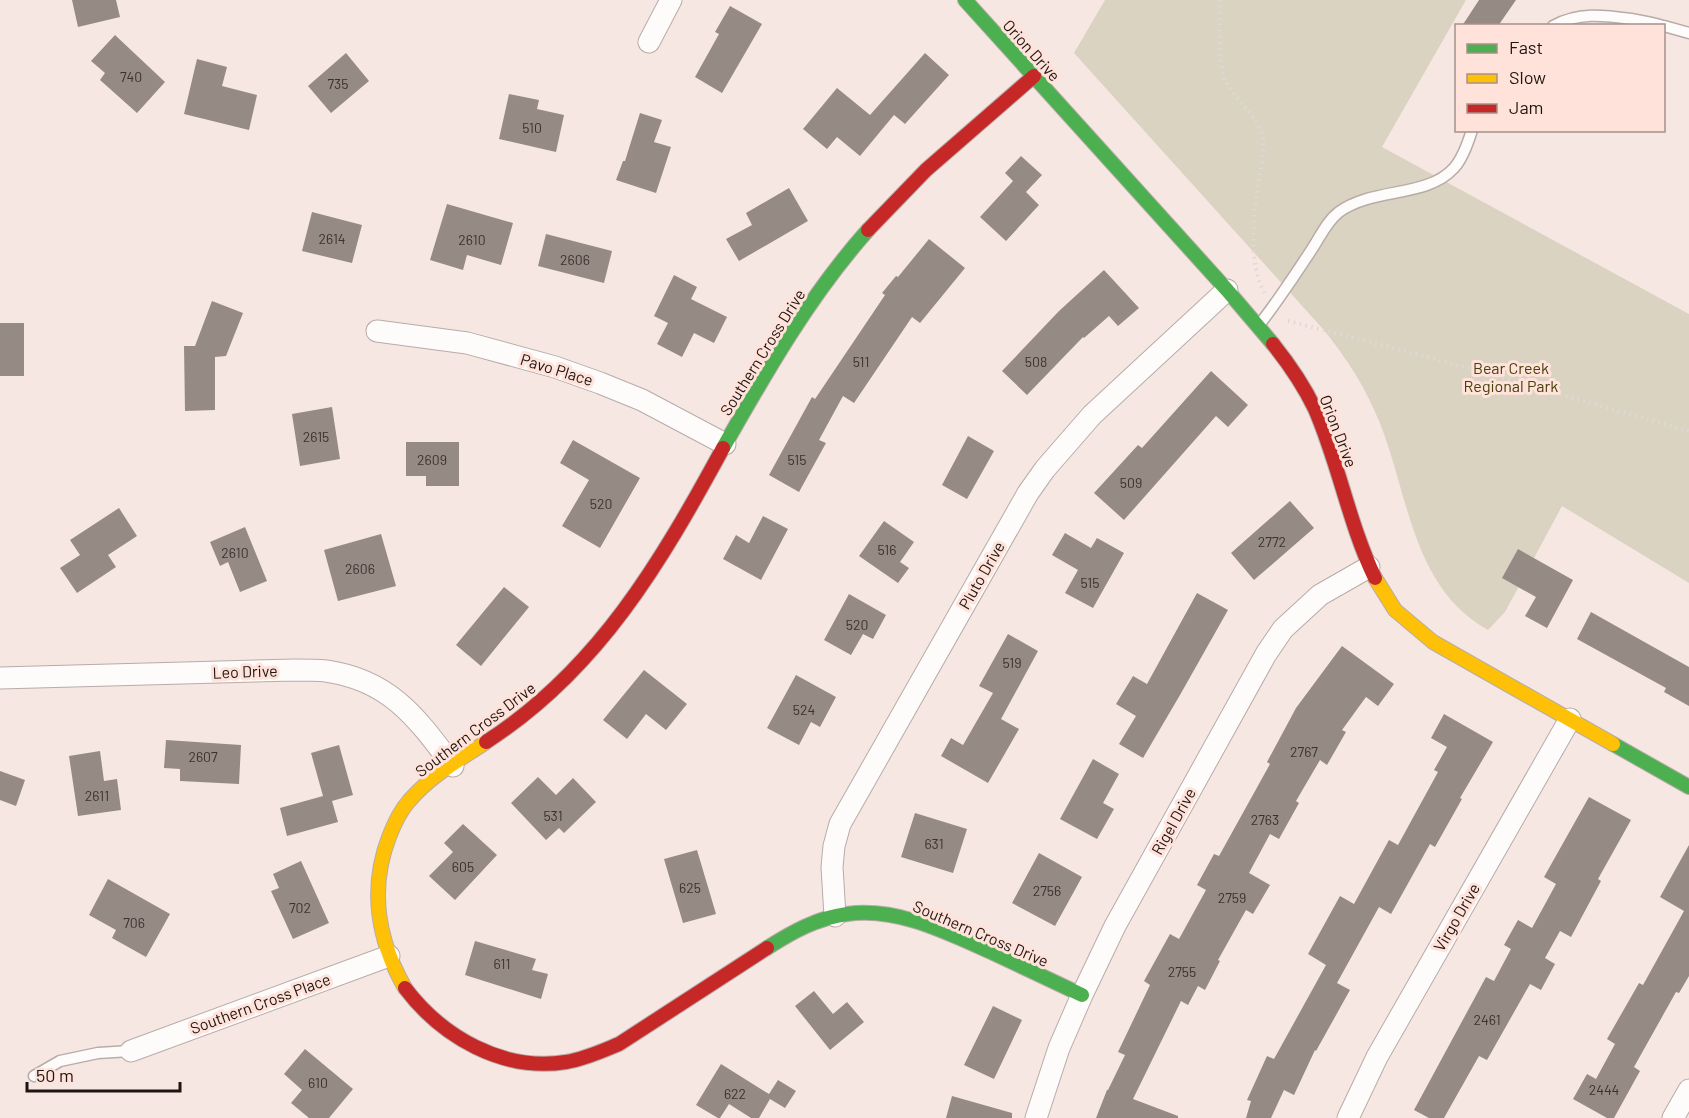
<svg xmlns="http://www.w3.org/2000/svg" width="1689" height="1118" font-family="Barlow,sans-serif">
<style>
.green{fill:#dbd3c2}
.building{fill:#958b84}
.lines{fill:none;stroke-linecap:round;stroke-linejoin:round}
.lane-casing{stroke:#b7aca8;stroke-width:13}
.street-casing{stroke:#b7aca8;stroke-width:23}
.fast-casing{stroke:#b7aca8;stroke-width:16}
.slow-casing{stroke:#b7aca8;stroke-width:16}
.jam-casing{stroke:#b7aca8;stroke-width:16}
.path{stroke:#ddd9d7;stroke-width:4;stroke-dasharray:1.5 4.5;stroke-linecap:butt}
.lane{stroke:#fefbfb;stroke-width:10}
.street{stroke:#fefbfb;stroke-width:21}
.fast{stroke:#4caf50;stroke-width:14}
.slow{stroke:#ffc107;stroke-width:14}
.jam{stroke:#c62828;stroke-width:14}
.labels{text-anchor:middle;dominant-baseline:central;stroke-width:6;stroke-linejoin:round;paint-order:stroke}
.number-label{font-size:14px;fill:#3c322e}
.street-label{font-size:16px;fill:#1e1512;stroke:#ffe3da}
.park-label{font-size:16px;fill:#47420b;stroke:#ffe3da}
</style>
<rect width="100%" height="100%" fill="#f7e7e2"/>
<path class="green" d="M1105 0H1466L1382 147 1689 314V583L1562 506 1505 612 1488 630C1413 588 1409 498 1381 426 1367 390 1347 358 1322 328L1074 53Z"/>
<path class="building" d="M72 0H116L120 17 78 27Z
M1479 0H1516L1498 26H1462Z
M730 6 762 24 722 93 695 77 719 34 715 32Z
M115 35 165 82 137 113 100 80 105 73 91 61Z
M346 53 369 81 331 113 308 86Z
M925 53 949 75 905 124 894 115 860 156 837 137 827 149 803 129 837 88 870 115Z
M197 59 227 67 222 86 257 95 249 130 184 114Z
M509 94 539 100 537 109 564 115 556 152 499 139Z
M640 113 662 120 654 142 671 147 656 193 616 180 623 161H625Z
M1021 156 1042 175 1026 192 1039 205 1006 241 980 217 1013 181 1005 173Z
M789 188 808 221 739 261 726 239 752 225 746 213Z
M447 204 513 223 501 265 467 255 463 270 430 260Z
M312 212 362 225 352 263 302 251Z
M546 234 612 251 604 283 538 266Z
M929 239 965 268 920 323 912 317 854 403 843 396 819 440 826 443 799 492 769 475 812 397 815 399 885 295 882 293 896 276 898 277Z
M1104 270 1139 308 1118 326 1109 316 1084 338 1083 337 1027 395 1002 371 1059 311Z
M674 275 697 287 691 299 727 317 714 343 694 333 682 357 657 344 668 323 654 316Z
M212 301 243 313 226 356 215 357V410L185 411 184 346H195Z
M0 323H24V376H0Z
M1211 371 1248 405 1228 427 1216 416 1124 520 1094 493 1138 445 1142 448Z
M332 407 340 459 300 466 292 414Z
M968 436 994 451 967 499 942 485Z
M573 440 640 478 600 548 562 526 589 480 560 463Z
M406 442H459V486H426V476H406Z
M1290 501 1314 528 1254 580 1231 553Z
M119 508 137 536 108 555 116 567 77 593 60 568 80 555 70 540Z
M763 516 788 529 761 580 723 559 736 535 749 543Z
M884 521 914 542 900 562 909 568 898 583 859 556Z
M245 527 267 581 240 592 228 562 220 566 210 542Z
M1065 533 1091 548 1097 538 1124 553 1093 608 1065 593 1078 570 1052 555Z
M381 534 396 586 338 601 324 550Z
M1518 549 1573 580 1547 628 1525 616 1536 597 1502 578Z
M504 587 529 607 481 666 456 645Z
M1197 593 1228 610 1180 695 1143 758 1119 744 1136 716 1116 704 1133 676 1147 684Z
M849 594 886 615 873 639 863 634 851 655 824 640Z
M1591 612 1689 667V706L1664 692 1666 688 1577 639Z
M1008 634 1038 651 1001 719 1019 729 988 783 941 756 951 738 963 745 993 693 979 686Z
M1342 646 1394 684 1378 706 1366 697 1342 730 1346 732 1327 765 1320 760 1296 801 1299 803 1279 839 1270 834 1249 873 1270 885 1253 914 1246 910 1218 960 1220 961 1205 990 1198 986 1188 1005 1181 1001 1133 1099 1178 1116V1118H1096L1107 1090H1108L1125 1055 1118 1052 1150 985 1144 981 1170 934 1179 939 1206 890 1197 885 1214 854 1219 856 1270 764 1267 762 1296 708Z
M644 670 687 704 666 730 646 714 627 739 603 720Z
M796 675 836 697 820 727 811 722 799 745 767 728Z
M1444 714 1493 742 1460 798 1462 799 1435 847 1430 844 1391 914 1379 907 1337 983 1350 990 1316 1051 1315 1050 1294 1095 1284 1090 1271 1118H1246L1251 1101 1247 1100 1267 1056 1274 1059 1326 965 1308 954 1340 896 1354 904 1389 840 1398 845 1438 772 1434 770 1447 747 1431 738Z
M166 740 241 745 239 784 180 781V769L164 768Z
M339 745 353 795 332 801 338 822 287 836 280 808 323 796 311 753Z
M100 751 104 781 117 779 121 810 78 816 69 756Z
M1093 759 1119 774 1103 803 1114 809 1097 839 1060 819Z
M0 771 25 780 16 806 0 800Z
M538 777 556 795 573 778 596 802 564 833 559 828 546 840 511 803Z
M1589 797 1631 820 1598 879 1601 881 1571 937 1560 931 1545 958 1555 964 1541 990 1530 984 1487 1060 1479 1056 1444 1118H1429L1414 1110 1486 977 1494 981 1511 949 1504 945 1518 920 1532 928 1556 884 1544 877Z
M915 813 967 829 953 873 901 857Z
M463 824 497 855 455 900 429 876 453 852 444 843Z
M1689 845V976L1679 993 1676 992 1634 1067 1640 1071 1614 1118H1607L1573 1099 1587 1074 1596 1079 1615 1044 1607 1039 1639 983 1643 985 1684 911 1660 897Z
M697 850 716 914 683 923 664 859Z
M1039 853 1082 877 1055 926 1012 903Z
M301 861 329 923 293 939 271 891 279 888 273 874Z
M108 879 170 914 146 957 112 938 116 930 89 915Z
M475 941 536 959 532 970 548 974 541 999 465 975Z
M814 991 833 1014 847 1002 864 1022 830 1050 795 1006Z
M993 1006 1022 1020 994 1079 964 1065Z
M305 1049 353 1089 329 1118H309L291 1103 302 1090 284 1074Z
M721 1064 769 1094 778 1080 796 1091 785 1108 770 1099 759 1118H751L729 1104 720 1118H718L696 1105Z
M952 1096 1012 1113V1118H946Z"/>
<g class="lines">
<g class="lane-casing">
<path id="lane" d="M1553 26C1578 12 1603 15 1631 19 1642 21 1653 23 1663 26
M1664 26 1689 33
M1259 325C1278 301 1295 275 1312 249 1320 237 1327 221 1339 212 1373 187 1427 198 1454 168 1463 158 1468 143 1472 130
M34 1076 60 1061 98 1053 131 1051"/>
</g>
<g class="street-casing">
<path id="street" d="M649 42 671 0
M377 331 467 343 555 367 600 383 642 400 725 444
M0 678 294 670C305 670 316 670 326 671 390 680 417 718 453 766
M835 916 832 867 834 846 840 824 1028 493 1045 469 1092 415 1227 290
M131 1051 389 956
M1036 1118 1059 1048 1082 995 1115 926 1266 654 1283 629 1320 595 1369 567
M1348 1118 1377 1057 1570 719
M1673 1118 1689 1090"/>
</g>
<g class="fast-casing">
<path id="fast" d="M965 0 1227 290 1273 344
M723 448C766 372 810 295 868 230
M1613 744 1689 787
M767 948C792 932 817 918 847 914 897 907 946 932 991 952 1021 966 1052 981 1082 995"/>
</g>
<g class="slow-casing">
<path id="slow" d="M1375 578 1395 610 1433 642 1613 744
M405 988C378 941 369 889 389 837 394 824 400 811 409 801 430 776 459 760 486 742"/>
</g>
<g class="jam-casing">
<path id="jam" d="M868 230 926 170 1034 76
M1273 344C1289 364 1304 386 1315 409 1339 464 1349 524 1375 578
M486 742C598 670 661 562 723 448
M405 988C442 1037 503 1072 566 1062 585 1059 602 1051 619 1044L767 948"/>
</g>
<path class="path" d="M1220 0C1220 21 1217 64 1226 82 1236 100 1261 120 1263 139 1265 154 1260 170 1258 185 1253 215 1248 266 1265 293
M1288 321 1439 360 1689 431"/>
<use href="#lane" class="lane"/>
<use href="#street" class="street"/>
<use href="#fast" class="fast"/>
<use href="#slow" class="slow"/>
<use href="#jam" class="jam"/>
</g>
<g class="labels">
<g class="number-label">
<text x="131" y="76">740</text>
<text x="338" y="83">735</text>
<text x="532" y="127">510</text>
<text x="332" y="238">2614</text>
<text x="472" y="239">2610</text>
<text x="575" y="259">2606</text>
<text x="861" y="361">511</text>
<text x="1036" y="361">508</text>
<text x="316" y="436">2615</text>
<text x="432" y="459">2609</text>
<text x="797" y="459">515</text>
<text x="1131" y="482">509</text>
<text x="601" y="503">520</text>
<text x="1272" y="541">2772</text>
<text x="887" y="549">516</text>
<text x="235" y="552">2610</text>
<text x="360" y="568">2606</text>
<text x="1090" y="582">515</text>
<text x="857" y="624">520</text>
<text x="1012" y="662">519</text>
<text x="804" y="709">524</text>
<text x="1304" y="751">2767</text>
<text x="203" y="756">2607</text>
<text x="97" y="795">2611</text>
<text x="553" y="815">531</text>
<text x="1265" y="819">2763</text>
<text x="934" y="843">631</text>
<text x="463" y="866">605</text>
<text x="690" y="887">625</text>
<text x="1047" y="890">2756</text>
<text x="1232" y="897">2759</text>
<text x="300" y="907">702</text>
<text x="134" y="922">706</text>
<text x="502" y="963">611</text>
<text x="1182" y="971">2755</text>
<text x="1487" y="1019">2461</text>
<text x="318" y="1082">610</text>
<text x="1604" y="1089">2444</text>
<text x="735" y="1093">622</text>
</g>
<g class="street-label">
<text transform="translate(1032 50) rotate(48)">Orion Drive</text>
<text transform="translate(762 352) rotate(-58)">Southern Cross Drive</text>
<text transform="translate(557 369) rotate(17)">Pavo Place</text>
<text transform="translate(1339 431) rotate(69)">Orion Drive</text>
<text transform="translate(981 575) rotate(-60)">Pluto Drive</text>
<text transform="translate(245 671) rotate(-2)">Leo Drive</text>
<text transform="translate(475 729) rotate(-37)">Southern Cross Drive</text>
<text transform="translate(1173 821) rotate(-61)">Rigel Drive</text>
<text transform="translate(1456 917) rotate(-60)">Virgo Drive</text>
<text transform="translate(981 933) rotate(23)">Southern Cross Drive</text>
<text transform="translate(260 1003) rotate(-20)">Southern Cross Place</text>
</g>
<g class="park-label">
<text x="1511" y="367">Bear Creek<tspan x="1511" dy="18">Regional Park</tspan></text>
</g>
</g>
<rect x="1455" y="24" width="210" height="108" fill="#ffe3da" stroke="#a5918a" stroke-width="1.5"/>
<rect x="1467" y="44" width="30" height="9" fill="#4caf50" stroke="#a5918a" stroke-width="1.5"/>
<text x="1509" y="54" font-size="18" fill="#1e1512">Fast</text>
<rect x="1467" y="74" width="30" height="9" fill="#ffc107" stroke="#a5918a" stroke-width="1.5"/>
<text x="1509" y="84" font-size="18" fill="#1e1512">Slow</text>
<rect x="1467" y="104" width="30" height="9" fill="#c62828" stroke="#a5918a" stroke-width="1.5"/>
<text x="1509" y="114" font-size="18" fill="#1e1512">Jam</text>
<path d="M27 1082v9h153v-9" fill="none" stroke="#1e1512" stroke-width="3"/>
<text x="36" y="1082" font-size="18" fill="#1e1512" stroke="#ffe3da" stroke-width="4.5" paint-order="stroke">50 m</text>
</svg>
